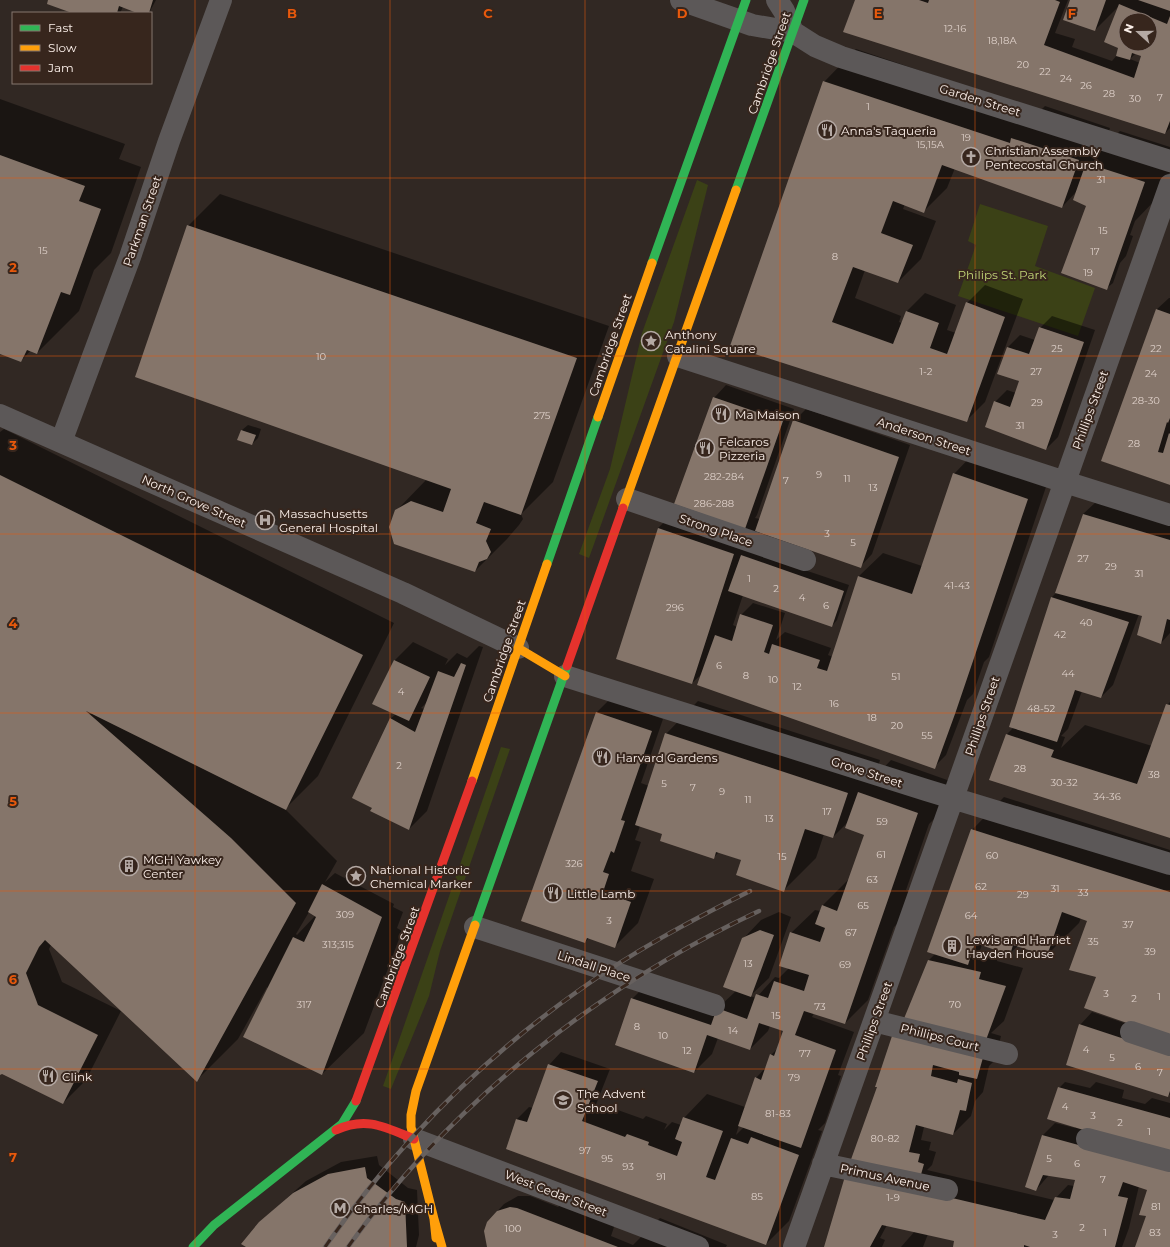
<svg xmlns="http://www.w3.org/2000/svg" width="1170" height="1247" font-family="Montserrat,sans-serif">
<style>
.green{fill:#3b4116}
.shadow{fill:#0007;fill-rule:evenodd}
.building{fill:#85756a;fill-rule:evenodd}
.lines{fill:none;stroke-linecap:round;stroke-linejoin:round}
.street{stroke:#5c5858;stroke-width:22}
.fast{stroke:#30b455;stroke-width:9}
.slow{stroke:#ff9f0a;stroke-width:9}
.jam{stroke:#e5322d;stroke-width:9}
.rail-casing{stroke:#67615f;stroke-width:4.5}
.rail{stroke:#37261d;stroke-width:3;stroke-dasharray:9;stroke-linecap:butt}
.grid{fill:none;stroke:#e8590c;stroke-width:1;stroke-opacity:0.55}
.labels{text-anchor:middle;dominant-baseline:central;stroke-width:4;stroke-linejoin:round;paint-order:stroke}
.number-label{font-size:10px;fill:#ded0c9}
.street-label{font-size:12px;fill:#fbefe9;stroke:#37261d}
.poi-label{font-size:12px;fill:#fbefe9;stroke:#37261d;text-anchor:start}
.park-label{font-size:12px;fill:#c1d576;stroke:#37261d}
.grid-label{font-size:13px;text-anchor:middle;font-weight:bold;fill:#e8590c;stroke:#37261d;stroke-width:4;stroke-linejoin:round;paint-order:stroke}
</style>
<rect width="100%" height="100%" fill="#312823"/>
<path class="green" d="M697 180 708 185 674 322 589 558 579 554 610 469 642 333Z
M980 204 1048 226 1035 266 1095 288 1078 336 958 296 976 245 968 241Z
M501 747 510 749 440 951 429 996 391 1089 383 1086Z"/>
<path class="shadow" d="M49 0H156L149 13H140L123 7 120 13H75Z
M856 0H1068L1055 33 1075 39 1072 47 1112 61 1117 55 1119 48V6L1095 30 1071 0H1170V128L1165 133ZM1126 20H1150V44H1126ZM1136 53 1143 55 1140 63 1130 59Z
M856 49 1040 111 1045 106 1110 128 1104 147 1120 131 1170 147V170L1161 194 1135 221 1130 235 1133 236 1126 256 1120 263 1113 283 1107 288 1087 205 1077 191 1062 207 955 168 947 188 924 211 905 204 903 209 936 221 921 259 898 282 865 270 855 298 901 316 899 322 902 323 907 311 925 293 956 305 947 330 956 333 967 303 985 285 1023 299 985 402 967 420 731 345 824 82Z
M0 99 125 144 119 159 141 167 111 253 94 270 79 311 37 353 31 350 21 361 0 353Z
M220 194 609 326 553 482 521 514 523 519 519 525 507 539 475 571 396 511 427 479 188 226Z
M1169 298H1170V485L1102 461 1156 310Z
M1052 316 1095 330 1058 437 1046 449 995 402 1007 390 1016 393 1020 381 1008 347 1020 335 1035 340 1040 328Z
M726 385 794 409 757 515 755 518 760 519 794 421 806 409 910 445 872 554 860 567 763 532 758 545 778 561 849 585 837 620 832 626 743 595 733 625 737 627 741 615 753 603 785 613 776 640 785 632 831 648 828 655 833 657 859 576 883 553 922 566 954 474 977 450 1050 475 989 657 984 662 973 694 967 700 946 755 934 767 702 674 692 683 658 528 681 506 714 398Z
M248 425 261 429 258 438 252 444 242 430Z
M4 429 394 623 318 776 285 809 337 861 325 882 335 873 394 904 393 907 403 912 397 928 402 931 364 1033 322 1074 267 987 238 1039 197 1080 51 945 49 949 62 982 121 1011 86 1080 63 1103 2 1073 0 1074V432ZM309 912 316 915 297 935 296 934Z
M1096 502 1170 525V633L1161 643 1143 615 1139 614 1113 685 1101 697 1082 691 1068 729 1061 736 1065 737 1061 748 1085 725 1152 746 1167 705 1170 702V837L1007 734 1014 727 1051 598 1057 592 1083 514Z
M413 642 448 659 445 665 457 653 467 658 479 646 483 647 427 811 409 829 390 719 396 714 374 703 395 660ZM427 702 424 709 421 708Z
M609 700 663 719 641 783 649 786 666 734 698 701 880 760 875 777 891 760 950 781 938 815 929 824 906 890 911 892 903 918 894 927 868 1000 845 1023 814 1013 812 1017 854 1032 838 1075 841 1076 825 1123 818 1130 822 1131 789 1221 766 1244 507 1148 517 1119 529 1107 533 1108 549 1065 561 1052 610 1069 593 1112 601 1104 643 1119 646 1116 667 1124 664 1130 672 1122 681 1125 684 1118 707 1094 745 1107 756 1078 766 1067 771 1055 778 1048 784 1031 770 1026 768 1031 750 1049 718 1038 712 1054 694 1072 632 999 650 981 721 1005 736 991 743 939 761 920 779 912 791 917 769 978 750 996 756 998 775 977 779 978 789 968 791 933 815 910 820 911 822 906 850 878 865 835 849 821 833 837 824 834 816 858 783 891 742 860 719 852 714 857 663 833 640 826 635 840 641 842 631 871 654 879 638 923 615 946 589 938 585 942 568 797 597 712ZM739 1125 744 1127 736 1135Z
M1004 797 1170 850V1094L1168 1096 1080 1025 1092 1012 1127 1024V1022L1098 976 1088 920 1081 918 1079 923 1047 955 1018 946 1009 954 982 945 980 950 998 954 997 961 1023 968 1004 1021 991 1033 1001 1036 995 1060 989 1066 983 1092 975 1101 971 1116 953 1134 924 1127 921 1140 931 1142 929 1150 936 1152 932 1165 927 1170 1054 1200 1068 1185 1074 1186 1076 1179 1049 1175 1036 1190 1026 1186 1043 1135 1055 1123 1075 1128 1059 1088 1065 1082 1090 1088 1096 1082 1124 1090 1122 1098 1145 1104 1152 1098 1170 1103V1247H1136L1147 1215 1148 1189 1139 1186 1129 1228 1122 1247H954L956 1240 928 1234 923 1247H901L915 1231 887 1225 880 1238 885 1240 882 1247H825L929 960 935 954 972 830Z
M377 1156 379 1165 408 1188 417 1190 419 1235 416 1247H247L259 1223 306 1181 341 1162Z
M518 1196H530L558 1207 564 1201 616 1221 611 1236 633 1245 660 1218 727 1245 726 1247H488L492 1217 504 1204Z"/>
<path class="building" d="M48 0H153L149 13H137L119 6 117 13H72L47 4Z
M855 0H919L928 3 929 0H1055L1060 2 1044 45 1134 78 1141 56 1132 53 1130 60 1116 56 1118 48 1104 42 1119 4 1167 24 1170 16V121L1165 134 843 32ZM1126 20H1150V44H1126Z
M1070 0H1106L1095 31 1063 20Z
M1138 0H1170V11Z
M823 81 1010 143 1011 138 1079 160 1062 208 942 165 924 213 893 201 881 233 913 245 898 283 853 267 832 322 893 344 906 311 939 323 930 348 947 354 966 302 1005 317 967 422 730 346Z
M0 155 85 186 79 201 101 209 70 295 61 292 37 354 27 350 21 362 0 354Z
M1086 163 1145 182 1107 290 1061 273 1086 206 1073 200Z
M187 225 577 358 521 515 484 502 476 523 491 529 486 541 491 552 487 559 479 562 475 572 394 544 389 527 395 510 411 501 443 512 451 489 135 377Z
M1156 309 1170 314V418L1168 423 1167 422 1158 452 1163 453 1169 433 1170 434V485L1101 461Z
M1039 327 1084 342 1046 450 985 427 994 401 1010 407 1019 381 997 374 1007 347 1029 354Z
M713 397 783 421 745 529 674 504Z
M793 420 899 457 861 568 755 531Z
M241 430 256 435 252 445 237 440Z
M953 473 1028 499 955 714 935 769 697 685 715 635 732 641 740 614 773 625 764 652 769 654 772 644 820 660 817 668 827 671 858 576 912 594Z
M0 475 363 655 286 810 86 711 231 838 296 903 197 1082 45 940 39 947 26 973 38 1005 98 1035 63 1104 2 1074 0 1075Z
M1083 514 1170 540V620L1167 619 1161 644 1137 635 1142 616 1055 593Z
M658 528 734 554 692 684 616 659Z
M741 555 844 591 832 627 728 591Z
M1051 597 1129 622 1101 698 1075 690 1057 742 1009 727Z
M394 660 430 677 409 721 372 704Z
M461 663 466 665 409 830 370 811 372 808 352 798 390 718 415 732 438 671 454 677Z
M1166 704 1170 705V838L989 780 1006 734 1054 750 1051 757 1137 784Z
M596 712 652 731 621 820 625 821 614 853 611 851 603 872 609 874 603 892 631 902 615 948 587 938 585 943 521 921Z
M665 733 848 793 833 838 805 829 784 892 736 875 741 860 716 852 714 859 660 841 662 834 635 825Z
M858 792 918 813 845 1024 804 1011 795 1035 836 1050 801 1148 738 1126 755 1077 761 1080 770 1054 774 1056 783 1031 759 1023 750 1050 707 1035 694 1073 615 1045 631 998 711 1025 717 1008 747 1019 756 994 768 998 774 981 804 991 809 975 779 966 790 932 820 942 825 928 815 924 822 905 837 911 864 835 845 828Z
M971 829 1170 892V1038L1084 1008 1096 977 1069 970 1087 921 1062 912 1047 956 1013 945 1010 955 975 943 968 965 927 952Z
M322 884 382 917 322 1075 243 1037 293 937 304 942 316 917 308 912Z
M760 930 774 935 751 997 723 987 742 938Z
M928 960 981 972 979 979 1006 986 986 1040 903 1021Z
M1079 1024 1170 1054V1091L1168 1097 1066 1065Z
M893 1033 984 1054 977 1079 959 1075V1072L933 1065 931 1076 957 1083 958 1079 972 1083 966 1111 960 1110 953 1135 916 1125 909 1152 920 1154 918 1162 924 1164 920 1178 849 1165 877 1087H875Z
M548 1064 598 1081 582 1121 625 1137 627 1134 649 1142 648 1145 677 1156 682 1142 675 1139 683 1117 723 1131 706 1177 715 1180 731 1138 748 1144 751 1137 799 1155 766 1245 506 1149 516 1119 527 1122Z
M1058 1087 1170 1118V1156L1047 1119Z
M1042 1135 1170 1170V1247H1135L1146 1216 1139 1215 1147 1190 1123 1182 1118 1196 1128 1198 1115 1247H1030L1024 1245V1247H953L954 1241 882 1225 870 1247H824L846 1173 1045 1220 1055 1197 1070 1199 1075 1180 1043 1175 1036 1191 1025 1187Z
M365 1167 367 1178 396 1199 405 1202 407 1247H246L241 1244 259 1222 293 1193 328 1174Z
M510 1207 517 1208 618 1247H487L484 1231 487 1222 497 1211Z"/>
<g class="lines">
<path class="street" d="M681 0 752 25 793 32 815 46 841 57 1170 161
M777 0 784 11 793 32
M678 356 1065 482 1170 515
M0 415 403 593 518 648
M61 442 130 257 169 141 221 0
M627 499 805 560
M565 676 926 790 1170 864
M475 927 714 1005
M874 1021 1007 1054
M1131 1032 1170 1045
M414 1139 698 1247
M1087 1139 1170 1161
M823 1164 947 1190
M794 1247 1170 185"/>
<path class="fast" d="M736 190 804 0
M652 263 746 0
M547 564 598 417
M475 925 567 666
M193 1247 214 1225 342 1124 356 1101"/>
<path class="slow" d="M598 417 652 263
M623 508 736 190
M518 648 565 676
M472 781 547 564
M434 1219 442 1247
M436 1238 434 1219 411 1127V1115L416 1091 475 925"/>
<path class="jam" d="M567 666 623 508
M356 1101 472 781
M336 1130C366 1116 385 1127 414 1139"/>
<g class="rail-casing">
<path id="rail" d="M325 1247C394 1148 479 1061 578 991 632 952 690 921 750 891
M348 1247C452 1102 599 986 759 911"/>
</g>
<use href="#rail" class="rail"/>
</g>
<path class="grid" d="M195 0V1247M390 0V1247M585 0V1247M780 0V1247M975 0V1247M0 178H1170M0 356H1170M0 534H1170M0 713H1170M0 891H1170M0 1069H1170"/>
<defs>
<g id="restaurant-ring" transform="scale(1)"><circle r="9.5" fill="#37261d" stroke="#b4a9a4" stroke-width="1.5"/><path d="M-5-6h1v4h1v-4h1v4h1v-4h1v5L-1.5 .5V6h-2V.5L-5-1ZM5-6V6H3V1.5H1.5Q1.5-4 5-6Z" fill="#b4a9a4"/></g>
<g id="church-ring" transform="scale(1)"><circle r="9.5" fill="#37261d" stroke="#b4a9a4" stroke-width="1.5"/><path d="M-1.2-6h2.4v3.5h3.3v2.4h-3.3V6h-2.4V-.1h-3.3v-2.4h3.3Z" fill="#b4a9a4"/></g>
<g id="sight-ring" transform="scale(1)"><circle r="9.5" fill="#37261d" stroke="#b4a9a4" stroke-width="1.5"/><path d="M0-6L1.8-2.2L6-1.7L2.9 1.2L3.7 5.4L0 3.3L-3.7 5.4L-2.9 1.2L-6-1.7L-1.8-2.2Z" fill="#b4a9a4"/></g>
<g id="hospital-ring" transform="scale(1)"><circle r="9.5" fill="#37261d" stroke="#b4a9a4" stroke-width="1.5"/><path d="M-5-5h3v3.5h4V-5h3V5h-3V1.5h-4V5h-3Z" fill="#b4a9a4"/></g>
<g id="building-ring" transform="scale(1)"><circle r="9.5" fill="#37261d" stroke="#b4a9a4" stroke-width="1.5"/><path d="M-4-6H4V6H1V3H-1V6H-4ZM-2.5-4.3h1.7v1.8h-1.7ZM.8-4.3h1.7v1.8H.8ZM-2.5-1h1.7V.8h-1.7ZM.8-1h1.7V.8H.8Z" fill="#b4a9a4"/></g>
<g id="school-ring" transform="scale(1)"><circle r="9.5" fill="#37261d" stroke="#b4a9a4" stroke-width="1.5"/><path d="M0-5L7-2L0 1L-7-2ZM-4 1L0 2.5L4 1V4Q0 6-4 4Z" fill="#b4a9a4"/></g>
<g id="metro-ring" transform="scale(1)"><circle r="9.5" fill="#37261d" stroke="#b4a9a4" stroke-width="1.5"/><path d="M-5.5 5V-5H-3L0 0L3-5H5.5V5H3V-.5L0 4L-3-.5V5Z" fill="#b4a9a4"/></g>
</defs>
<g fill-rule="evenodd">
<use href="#restaurant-ring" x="827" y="130"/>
<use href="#church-ring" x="971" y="157"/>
<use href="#sight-ring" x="651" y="341"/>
<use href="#restaurant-ring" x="721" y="414"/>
<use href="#restaurant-ring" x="705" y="448"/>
<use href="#hospital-ring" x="265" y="520"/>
<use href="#restaurant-ring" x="602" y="757"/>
<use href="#building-ring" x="129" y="866"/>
<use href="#sight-ring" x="356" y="876"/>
<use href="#restaurant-ring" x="553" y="893"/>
<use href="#building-ring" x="952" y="946"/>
<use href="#restaurant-ring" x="48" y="1076"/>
<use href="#school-ring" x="563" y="1100"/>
<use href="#metro-ring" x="340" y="1208"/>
</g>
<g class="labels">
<g class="number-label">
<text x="955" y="28">12-16</text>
<text x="1002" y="40">18,18A</text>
<text x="1023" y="64">20</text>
<text x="1045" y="71">22</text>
<text x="1066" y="78">24</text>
<text x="1086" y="85">26</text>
<text x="1109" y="93">28</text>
<text x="1160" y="97">7</text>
<text x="1135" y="98">30</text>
<text x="868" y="106">1</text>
<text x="966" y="137">19</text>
<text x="930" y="144">15,15A</text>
<text x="1101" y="179">31</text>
<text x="1103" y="230">15</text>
<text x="43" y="250">15</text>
<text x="1095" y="251">17</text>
<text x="835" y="256">8</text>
<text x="1088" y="272">19</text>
<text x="1057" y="348">25</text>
<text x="1156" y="348">22</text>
<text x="321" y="356">10</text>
<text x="926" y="371">1-2</text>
<text x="1036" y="371">27</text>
<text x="1151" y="373">24</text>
<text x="1146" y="400">28-30</text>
<text x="1037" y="402">29</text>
<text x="542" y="415">275</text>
<text x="1020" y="425">31</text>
<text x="1134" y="443">28</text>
<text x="819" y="474">9</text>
<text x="724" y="476">282-284</text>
<text x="847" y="478">11</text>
<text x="786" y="480">7</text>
<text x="873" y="487">13</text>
<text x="714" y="503">286-288</text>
<text x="827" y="533">3</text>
<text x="853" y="542">5</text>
<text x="1083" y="558">27</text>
<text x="1111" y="566">29</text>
<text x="1139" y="573">31</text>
<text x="749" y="578">1</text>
<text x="957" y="585">41-43</text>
<text x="776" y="588">2</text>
<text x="802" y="597">4</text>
<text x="826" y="605">6</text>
<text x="675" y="607">296</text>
<text x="1086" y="622">40</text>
<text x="1060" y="634">42</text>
<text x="719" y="665">6</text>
<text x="1068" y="673">44</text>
<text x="746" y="675">8</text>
<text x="896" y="676">51</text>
<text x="773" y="679">10</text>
<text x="797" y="686">12</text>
<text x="401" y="691">4</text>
<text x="834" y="703">16</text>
<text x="1041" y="708">48-52</text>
<text x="872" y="717">18</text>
<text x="897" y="725">20</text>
<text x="927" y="735">55</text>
<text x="399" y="765">2</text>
<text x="1020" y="768">28</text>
<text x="1154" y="774">38</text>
<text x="1064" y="782">30-32</text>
<text x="664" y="783">5</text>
<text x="693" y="787">7</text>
<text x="722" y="791">9</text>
<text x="1107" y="796">34-36</text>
<text x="748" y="799">11</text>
<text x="827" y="811">17</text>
<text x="769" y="818">13</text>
<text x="882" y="821">59</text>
<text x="881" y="854">61</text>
<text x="992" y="855">60</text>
<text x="782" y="856">15</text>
<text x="574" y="863">326</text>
<text x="872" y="879">63</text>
<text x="981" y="886">62</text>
<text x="1055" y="888">31</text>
<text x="1083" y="892">33</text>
<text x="1023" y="894">29</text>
<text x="863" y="905">65</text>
<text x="345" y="914">309</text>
<text x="971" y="915">64</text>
<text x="609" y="920">3</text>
<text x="1128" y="924">37</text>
<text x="851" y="932">67</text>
<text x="1093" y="941">35</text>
<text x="338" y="944">313;315</text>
<text x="1150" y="951">39</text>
<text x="748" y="963">13</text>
<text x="845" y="964">69</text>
<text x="1106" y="993">3</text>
<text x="1159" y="996">1</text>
<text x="1134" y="998">2</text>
<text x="304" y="1004">317</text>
<text x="955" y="1004">70</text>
<text x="820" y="1006">73</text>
<text x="776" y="1015">15</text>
<text x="637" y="1026">8</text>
<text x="733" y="1030">14</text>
<text x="663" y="1035">10</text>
<text x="1086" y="1049">4</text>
<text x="687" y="1050">12</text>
<text x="805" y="1053">77</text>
<text x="1112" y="1057">5</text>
<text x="1138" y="1066">6</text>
<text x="1160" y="1072">7</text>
<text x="794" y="1077">79</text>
<text x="1065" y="1106">4</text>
<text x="778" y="1113">81-83</text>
<text x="1093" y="1115">3</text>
<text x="1120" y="1122">2</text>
<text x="1149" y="1131">1</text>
<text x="885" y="1138">80-82</text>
<text x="585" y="1150">97</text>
<text x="607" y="1158">95</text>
<text x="1049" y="1158">5</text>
<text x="1077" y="1163">6</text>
<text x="628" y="1166">93</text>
<text x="661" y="1176">91</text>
<text x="1103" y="1179">7</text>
<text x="757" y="1196">85</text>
<text x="893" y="1197">1-9</text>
<text x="1156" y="1206">81</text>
<text x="1082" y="1227">2</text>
<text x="513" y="1228">100</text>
<text x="1105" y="1232">1</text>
<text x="1155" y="1232">83</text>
<text x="1055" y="1234">3</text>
</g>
<g class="street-label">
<text transform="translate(769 63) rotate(-71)">Cambridge Street</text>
<text transform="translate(980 100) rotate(17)">Garden Street</text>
<text transform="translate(142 221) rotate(-71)">Parkman Street</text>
<text transform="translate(610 345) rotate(-71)">Cambridge Street</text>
<text transform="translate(1090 410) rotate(-70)">Phillips Street</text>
<text transform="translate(924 436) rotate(18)">Anderson Street</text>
<text transform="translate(194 501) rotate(24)">North Grove Street</text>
<text transform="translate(716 530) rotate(19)">Strong Place</text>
<text transform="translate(504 651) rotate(-71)">Cambridge Street</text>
<text transform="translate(982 716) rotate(-71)">Phillips Street</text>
<text transform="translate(867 772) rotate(18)">Grove Street</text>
<text transform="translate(397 957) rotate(-70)">Cambridge Street</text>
<text transform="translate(594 966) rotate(18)">Lindall Place</text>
<text transform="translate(874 1021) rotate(-70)">Phillips Street</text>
<text transform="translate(940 1037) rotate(14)">Phillips Court</text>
<text transform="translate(885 1177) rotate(12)">Primus Avenue</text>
<text transform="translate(556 1193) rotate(21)">West Cedar Street</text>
</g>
<g class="poi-label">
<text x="841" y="130">Anna's Taqueria</text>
<text x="985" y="150">Christian Assembly<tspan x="985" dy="14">Pentecostal Church</tspan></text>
<text x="665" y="334">Anthony<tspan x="665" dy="14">Catalini Square</tspan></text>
<text x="735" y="414">Ma Maison</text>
<text x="719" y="441">Felcaros<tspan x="719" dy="14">Pizzeria</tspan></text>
<text x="279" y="513">Massachusetts<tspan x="279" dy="14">General Hospital</tspan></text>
<text x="616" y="757">Harvard Gardens</text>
<text x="143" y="859">MGH Yawkey<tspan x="143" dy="14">Center</tspan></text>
<text x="370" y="869">National Historic<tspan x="370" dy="14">Chemical Marker</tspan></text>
<text x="567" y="893">Little Lamb</text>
<text x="966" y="939">Lewis and Harriet<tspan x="966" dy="14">Hayden House</tspan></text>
<text x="62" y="1076">Clink</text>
<text x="577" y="1093">The Advent<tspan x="577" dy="14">School</tspan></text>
<text x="354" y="1208">Charles/MGH</text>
</g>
<g class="park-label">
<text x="1002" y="274">Philips St. Park</text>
</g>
</g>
<g class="grid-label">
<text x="292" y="18">B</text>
<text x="488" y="18">C</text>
<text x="682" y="18">D</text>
<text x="878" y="18">E</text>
<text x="1072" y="18">F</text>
<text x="13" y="272">2</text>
<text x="13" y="450">3</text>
<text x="13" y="628">4</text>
<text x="13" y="806">5</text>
<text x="13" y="984">6</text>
<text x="13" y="1162">7</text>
</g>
<rect x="12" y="12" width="140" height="72" fill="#37261d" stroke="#85766f"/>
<rect x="20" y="25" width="20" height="6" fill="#30b455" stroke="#85766f"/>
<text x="48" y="32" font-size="12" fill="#fbefe9">Fast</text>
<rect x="20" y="45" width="20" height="6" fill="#ff9f0a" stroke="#85766f"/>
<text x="48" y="52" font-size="12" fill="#fbefe9">Slow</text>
<rect x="20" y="65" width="20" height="6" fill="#e5322d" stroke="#85766f"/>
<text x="48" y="72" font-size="12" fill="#fbefe9">Jam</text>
<g transform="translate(1138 32) rotate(291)"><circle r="19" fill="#37261d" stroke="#85766f"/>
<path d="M0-3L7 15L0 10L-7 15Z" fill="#b4a9a4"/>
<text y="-6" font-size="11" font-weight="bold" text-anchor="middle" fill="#fbefe9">N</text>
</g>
</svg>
